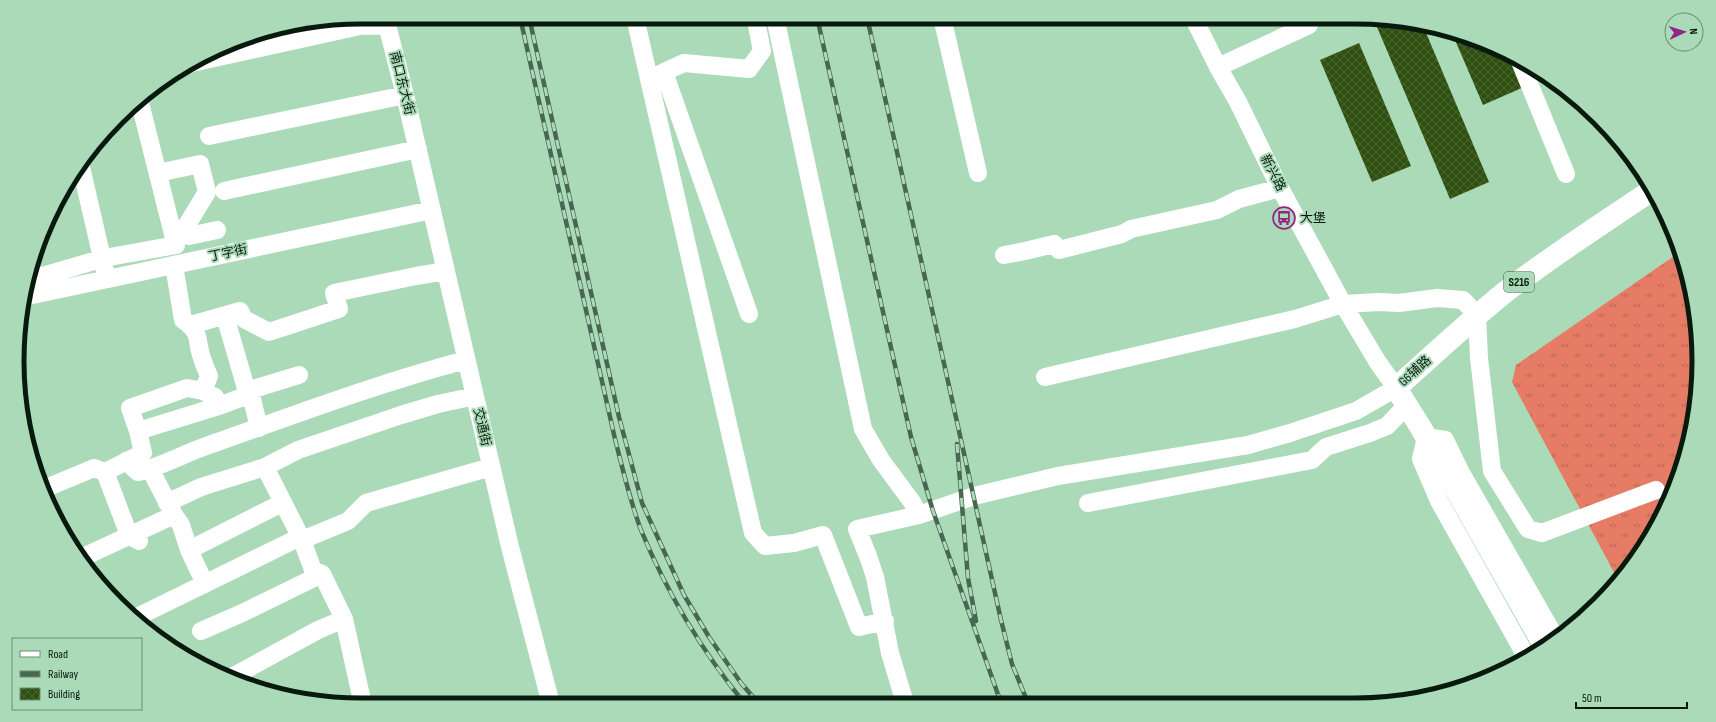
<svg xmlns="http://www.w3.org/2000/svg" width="1716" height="722" font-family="'Sofia Sans Condensed','Noto Sans SC',sans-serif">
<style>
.grass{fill:url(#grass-tufts)}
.building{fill:url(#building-cross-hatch)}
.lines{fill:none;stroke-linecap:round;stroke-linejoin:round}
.minor{stroke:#fff;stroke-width:18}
.major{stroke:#fff;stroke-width:22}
.rail-casing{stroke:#486651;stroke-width:4.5}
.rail{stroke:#abdab8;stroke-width:3;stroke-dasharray:9;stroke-linecap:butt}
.labels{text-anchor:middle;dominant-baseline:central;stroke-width:4;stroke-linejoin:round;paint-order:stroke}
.shield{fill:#abdab8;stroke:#395441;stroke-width:1}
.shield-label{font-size:12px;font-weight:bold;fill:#081a0e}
.street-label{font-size:13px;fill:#081a0e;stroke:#abdab8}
.poi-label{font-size:13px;fill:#081a0e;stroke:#abdab8;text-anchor:start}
.rim{fill:none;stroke:#081a0e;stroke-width:5}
</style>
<defs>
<pattern id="grass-tufts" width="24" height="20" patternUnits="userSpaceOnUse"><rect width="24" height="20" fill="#e77c66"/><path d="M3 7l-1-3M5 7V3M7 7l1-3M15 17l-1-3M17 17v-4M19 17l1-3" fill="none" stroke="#b96552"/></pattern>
<pattern id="building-cross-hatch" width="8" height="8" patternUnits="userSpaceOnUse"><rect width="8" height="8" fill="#2f5010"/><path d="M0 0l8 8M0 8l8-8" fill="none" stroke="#4a6531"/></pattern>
</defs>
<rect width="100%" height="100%" fill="#abdab8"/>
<path class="grass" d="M1680 252 1687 272 1698 339 1696 406 1681 472 1641 552 1617 578 1512 382 1516 365Z"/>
<path class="building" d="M1374 20 1424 28 1489 182 1450 199Z
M1452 33 1466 35 1511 56 1524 87 1483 105Z
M1359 43 1411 166 1372 182 1320 60Z"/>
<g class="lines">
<path class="minor" d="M385 17 405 95 510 547 551 704
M635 17 649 79 660 74
M775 17 863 429 881 460 912 502 919 515
M942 17 978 173
M1519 59 1566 174
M187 64 360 26 387 25
M1218 67 1309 25 1305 17
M649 79 753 533 765 546 794 543 823 535 859 627 885 621
M139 99 174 238
M209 136 405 95
M81 167 105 271
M224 191 418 149
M182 233 189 236 217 230
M1004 255 1025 251 1054 244 1059 250 1122 234 1131 229 1217 210 1239 199 1280 188
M174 265 183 320C201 332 196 338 201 355 203 362 206 369 209 376L203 391
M29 280 104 258 176 245 174 238 182 233 207 192 200 164 158 173
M23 297 432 210
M749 314 664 72 684 63 749 69 762 51 756 21 759 17
M225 316 248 395 252 399 259 428
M191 325 240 311 244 319 269 332 339 309 334 293 416 276 446 271
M1045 377 1295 319 1343 304 1379 302 1399 303 1437 298 1463 300 1477 315 1479 358 1492 471 1528 529 1542 533 1656 490
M138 431 219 406 248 395 250 390 299 375
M126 461 138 472C163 466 185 453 209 445 294 415 379 383 466 360
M265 467 302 540 313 570 322 574 344 619 363 705
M150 469 174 515 181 525 189 550 205 584
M105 472 129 535 139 541
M46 488 94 468 105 472 143 453 138 431 130 408 187 388 203 391 215 397 219 406
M167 503 201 487 265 467 298 450 401 415 438 404 475 396
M1088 503 1312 460 1326 447 1370 433 1387 426 1407 405
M189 550 282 503
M81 558 174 515
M135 618 294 540H302L348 521 366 503 491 467
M201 631 240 614 322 574
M1526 656 1439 501 1421 459 1426 437 1445 440 1460 471 1556 639
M232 677 318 630 344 619
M905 703 890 653 875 577 868 556 857 529 919 515 974 496 1058 476 1248 445 1290 433 1356 411 1396 388 1377 361 1343 304 1280 188 1238 102 1218 67 1193 17"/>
<path class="major" d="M1544 645 1421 428 1396 388C1432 356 1467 323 1504 293 1551 256 1602 224 1652 190"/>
<g class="rail-casing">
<path id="rail" d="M520 17 615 439C623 470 630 501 641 530 667 593 702 651 745 704
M529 17 619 417 642 503 684 595 709 637 741 683 759 704
M817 17 911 437 933 511 1001 703
M867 17 1001 620 1012 664 1028 703
M957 444 968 578 976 621"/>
</g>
<use href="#rail" class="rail"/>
</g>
<defs>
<g id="bus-ring" transform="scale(1.15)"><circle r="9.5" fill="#abdab8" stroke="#932586" stroke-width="1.5"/><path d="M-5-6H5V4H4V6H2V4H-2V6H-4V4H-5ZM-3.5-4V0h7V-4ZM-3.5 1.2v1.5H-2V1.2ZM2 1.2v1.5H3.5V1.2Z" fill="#932586"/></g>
</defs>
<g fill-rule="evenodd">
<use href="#bus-ring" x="1284" y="218"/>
</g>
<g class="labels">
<rect class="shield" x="1504" y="272" width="30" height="20" rx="3"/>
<g class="shield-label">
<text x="1519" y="282">S216</text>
</g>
<g class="street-label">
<text transform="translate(402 83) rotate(76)">南口东大街</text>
<text transform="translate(1273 173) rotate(63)">新兴路</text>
<text transform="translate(228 253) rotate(-12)">丁字街</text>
<text transform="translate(1415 371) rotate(-42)">G6辅路</text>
<text transform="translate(482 427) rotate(77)">交通街</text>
</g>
<g class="poi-label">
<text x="1300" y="218">大堡</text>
</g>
</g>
<path d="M0 0H1716V722H0ZM361 24H1355A337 337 0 0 1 1692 361V361A337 337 0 0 1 1355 698H361A337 337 0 0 1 24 361V361A337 337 0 0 1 361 24Z" fill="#abdab8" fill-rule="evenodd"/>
<path class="rim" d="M361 24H1355A337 337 0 0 1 1692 361V361A337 337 0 0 1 1355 698H361A337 337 0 0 1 24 361V361A337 337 0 0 1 361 24Z"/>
<rect x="12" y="638" width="130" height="72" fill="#abdab8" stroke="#6a8d74"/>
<rect x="20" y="651" width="20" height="6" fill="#ffffff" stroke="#6a8d74"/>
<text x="48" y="658" font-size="12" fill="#081a0e">Road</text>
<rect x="20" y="671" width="20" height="6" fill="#486651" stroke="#6a8d74"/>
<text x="48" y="678" font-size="12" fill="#081a0e">Railway</text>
<rect x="20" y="688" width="20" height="12" fill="url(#building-cross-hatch)" stroke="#6a8d74"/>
<text x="48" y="698" font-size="12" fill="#081a0e">Building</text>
<g transform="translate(1684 32) rotate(86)"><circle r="19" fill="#abdab8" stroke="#6a8d74"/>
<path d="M0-3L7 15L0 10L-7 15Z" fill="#932586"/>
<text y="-6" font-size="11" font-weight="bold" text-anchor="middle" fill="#081a0e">N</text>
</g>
<path d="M1576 702v6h111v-6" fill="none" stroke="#081a0e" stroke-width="2"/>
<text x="1582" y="702" font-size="12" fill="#081a0e" stroke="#abdab8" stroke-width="3" paint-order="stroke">50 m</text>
</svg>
